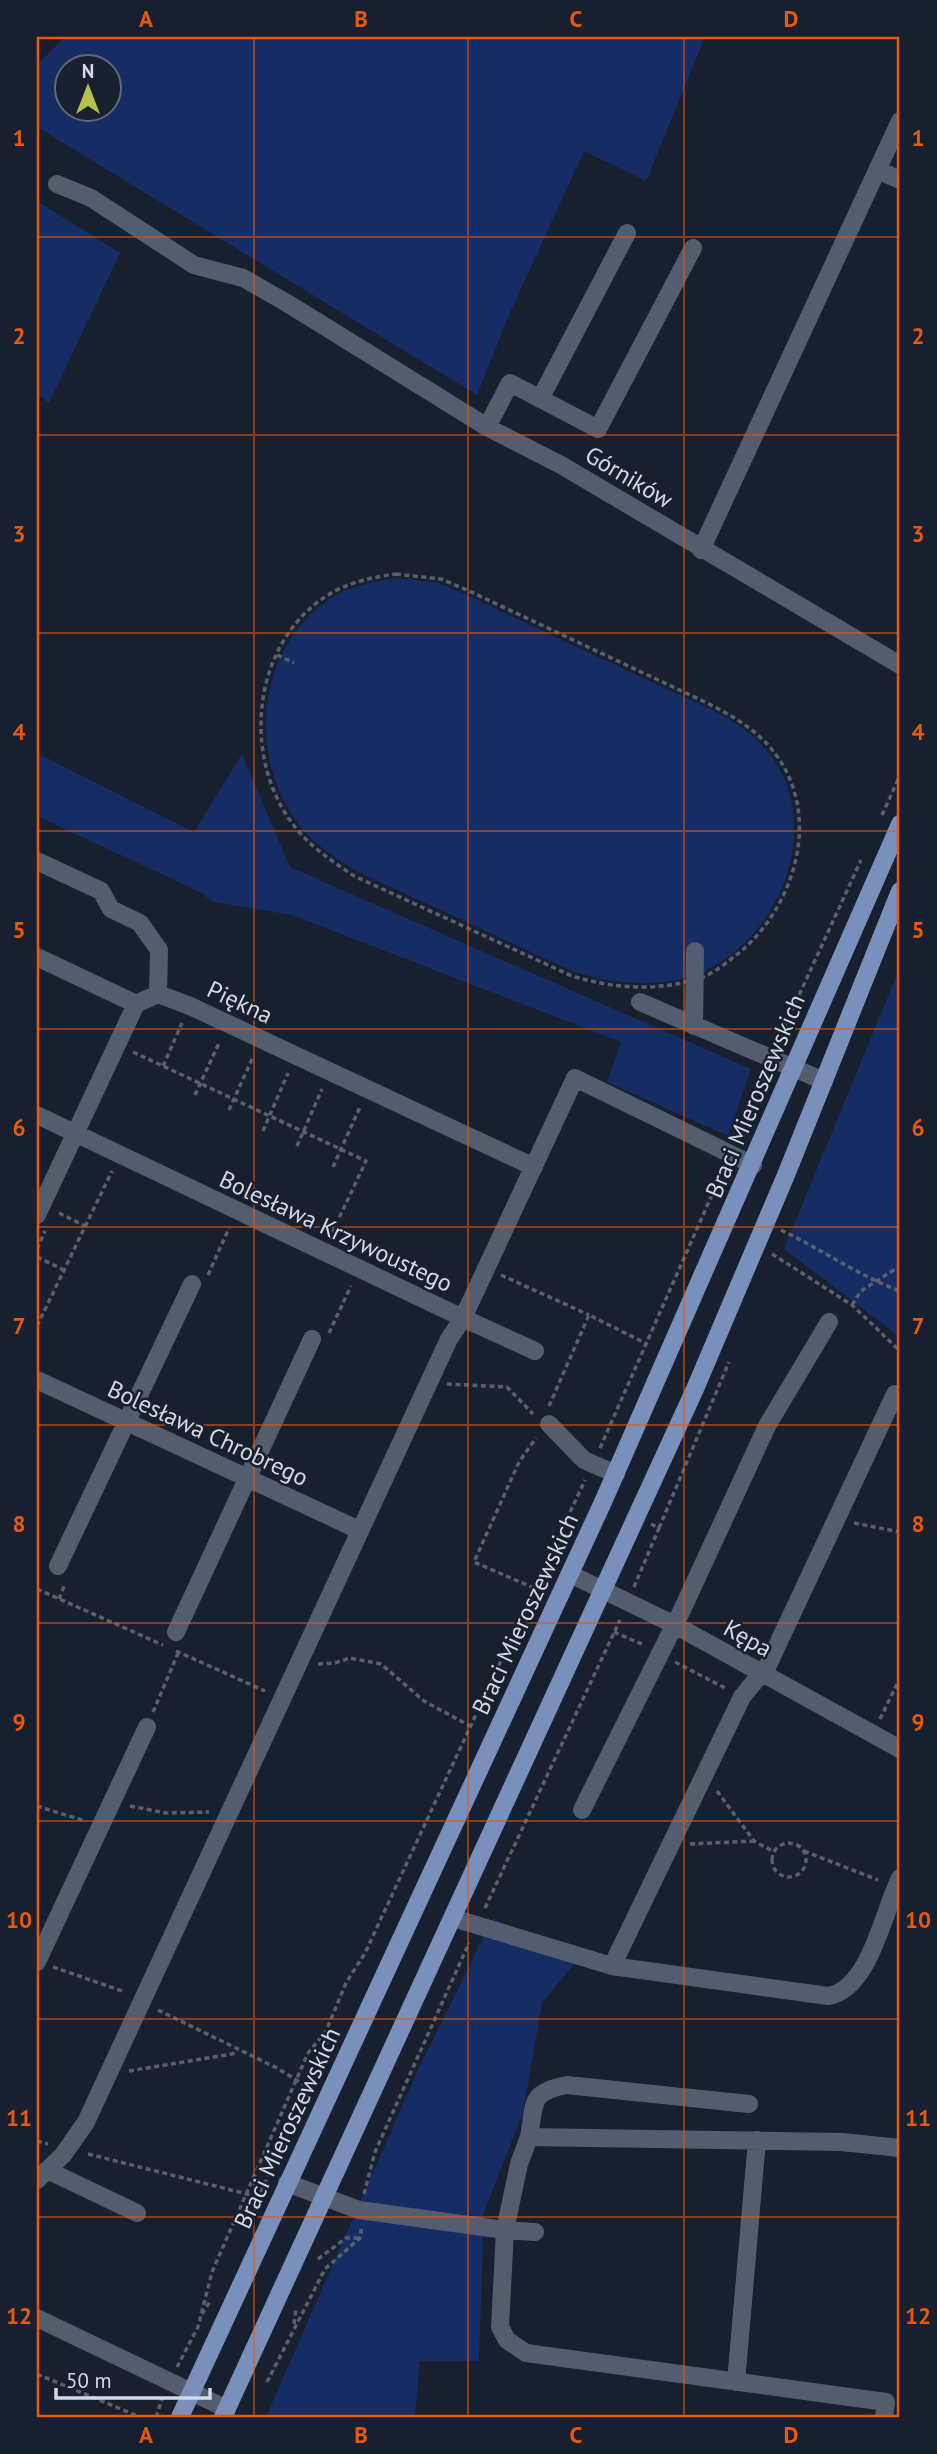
<svg xmlns="http://www.w3.org/2000/svg" width="937" height="2454" font-family="'PT Sans',sans-serif">
<style>
.green{fill:#162c65;fill-rule:evenodd}
.lines{fill:none;stroke-linecap:round;stroke-linejoin:round}
.path{stroke:#5a606e;stroke-width:3.5;stroke-dasharray:5 3.5;stroke-linecap:butt}
.minor{stroke:#545d6f;stroke-width:18}
.major{stroke:#798fbc;stroke-width:18}
.grid{fill:none;stroke:#e8590c;stroke-width:2;stroke-opacity:0.55}
.labels{text-anchor:middle;dominant-baseline:central;stroke-width:5;stroke-linejoin:round;paint-order:stroke}
.street-label{font-size:24px;fill:#d4dae4;stroke:#181f2e}
.neatline{fill:none;stroke:#e8590c;stroke-width:2.5}
.grid-label{font-size:23px;text-anchor:middle;font-weight:bold;fill:#e8590c}
</style>
<rect width="100%" height="100%" fill="#181f2e"/>
<path class="green" d="M65 37H705L646 181 584 151 509 315 477 395 37 127V65ZM66 66H108V108H66Z
M37 201 120 253 49 403 37 394Z
M396 578 439 583 467 595C528 624 589 653 650 681 687 699 732 714 761 744 828 813 786 934 704 971 662 990 615 984 574 972L356 871C337 859 316 846 301 828 246 757 255 646 334 596 353 585 375 582 396 578Z
M37 753 194 832 242 754 290 867 751 1069 728 1136 607 1082 621 1042 292 915 213 902 200 892 37 816Z
M900 967V1337L784 1249Z
M493 1918 574 1964 542 2003 523 2113 484 2212 479 2361H420L415 2417H266L417 2072Z"/>
<g class="lines">
<path class="path" d="M396 574 441 579 469 591 705 702C733 716 758 730 777 756 822 819 794 907 739 953 728 961 716 972 703 977 659 992 616 989 572 976L354 876C335 863 315 850 300 833 238 763 250 637 335 591 354 581 374 577 396 574Z
M277 655 294 663
M882 815 900 775
M778 1041 861 860
M133 1052 366 1161 331 1235
M163 1066 182 1023
M195 1095 220 1041
M229 1110 253 1057
M263 1131 288 1073
M737 1137 764 1073
M297 1146 322 1089
M333 1167 360 1107
M59 1213 85 1226
M781 1230C821 1249 859 1276 900 1291
M37 1249 45 1231
M772 1254 852 1305 900 1351
M37 1257 64 1270
M208 1275 229 1228
M501 1275 589 1315
M852 1305 861 1291 900 1266
M37 1326 112 1171
M329 1333 351 1286
M447 1384 507 1387 533 1414
M549 1406 589 1315 647 1344
M600 1448 723 1170
M854 1523 900 1532
M659 1528 729 1362
M634 1587 659 1528 651 1524
M534 1588 474 1562 519 1462 536 1438
M37 1589 163 1645
M59 1599 65 1584
M614 1632 644 1645
M176 1651 265 1691
M675 1662 727 1689
M318 1664 335 1663 350 1658 381 1664 424 1701 470 1726
M153 1712 179 1651
M880 1719 900 1678
M717 1791 754 1841 774 1852
M37 1806 85 1821
M130 1806 166 1813 209 1812
M772 1860a17 17 0 1 1 34 0a17 17 0 1 1-34 0Z
M690 1844 754 1841
M804 1851 878 1880
M485 1908 620 1620
M53 1967 125 1992
M158 2010 277 2068 308 2087
M326 2031 327 2046
M129 2071 238 2053
M37 2141 48 2144
M88 2154 259 2197
M259 2167 270 2171 288 2132
M261 2192 268 2176
M364 2194 375 2152 469 1943
M318 2259 346 2238H359
M202 2314 211 2300
M294 2324 296 2308
M177 2367 198 2327 212 2272 308 2053 326 2031 346 1983 365 1953 585 1480
M37 2374 140 2417
M267 2382 325 2269 361 2237V2229
M156 2417 162 2399"/>
<path class="minor" d="M878 170 900 180
M57 184 91 198 194 265 243 278 287 303 487 427 561 465 900 665
M540 399 627 233
M487 427 510 383 598 429 693 248
M701 550 900 121
M37 861 101 891 111 909 140 923 159 950 158 994
M37 957 136 1004
M640 1002 824 1081
M694 1026 695 951
M37 1115 463 1318 575 1078 753 1165
M37 1215 136 1004 158 994 190 1006 534 1167
M37 1380 359 1530
M549 1424 584 1460 616 1474
M58 1566 192 1284
M570 1574 673 1624 900 1749
M176 1632 312 1339
M582 1810 682 1610 767 1426 829 1322
M453 1918 612 1966 828 1996C870 1989 883 1912 900 1878
M37 1962 147 1727
M612 1966 742 1697 768 1665 895 1394
M529 2137C535 2103 529 2092 567 2085L749 2104
M47 2170 137 2213
M37 2180 63 2155 86 2122 449 1339 463 1318 535 1351
M287 2183 359 2210 505 2230 519 2164 529 2137 842 2142 900 2148
M535 2232 505 2230 500 2327 507 2340 526 2353 886 2402 884 2417
M37 2318 227 2409
M736 2382 757 2140"/>
<path class="major" d="M180 2417 603 1502 900 824
M223 2417 695 1389 786 1175 900 891"/>
</g>
<path class="grid" d="M254 37V2417M468 37V2417M684 37V2417M37 237H900M37 435H900M37 633H900M37 831H900M37 1029H900M37 1227H900M37 1425H900M37 1623H900M37 1821H900M37 2019H900M37 2217H900"/>
<g class="labels">
<g class="street-label">
<text transform="translate(629 477) rotate(31)">Górników</text>
<text transform="translate(240 1002) rotate(25)">Piękna</text>
<text transform="translate(755 1096) rotate(-67)">Braci Mieroszewskich</text>
<text transform="translate(336 1231) rotate(25)">Bolesława Krzywoustego</text>
<text transform="translate(208 1433) rotate(25)">Bolesława Chrobrego</text>
<text transform="translate(525 1614) rotate(-65)">Braci Mieroszewskich</text>
<text transform="translate(748 1638) rotate(29)">Kępa</text>
<text transform="translate(287 2128) rotate(-65)">Braci Mieroszewskich</text>
</g>
</g>
<rect width="937" height="2454" fill="none" stroke="#181f2e" stroke-width="77"/>
<g transform="translate(88 88)"><circle r="33" fill="#181f2e" stroke="#636a77" stroke-width="2"/>
<path d="M0-5L12 26L0 18L-12 26Z" fill="#b5c249"/>
<text y="-10" font-size="19" font-weight="bold" text-anchor="middle" fill="#d4dae4">N</text>
</g>
<path d="M56 2388v10h154v-10" fill="none" stroke="#d4dae4" stroke-width="3.5"/>
<text x="66" y="2388" font-size="21" fill="#d4dae4" stroke="#181f2e" stroke-width="5" paint-order="stroke">50 m</text>
<rect x="38" y="38" width="860" height="2378" class="neatline"/>
<g class="grid-label">
<text x="146" y="27">A</text>
<text x="361" y="27">B</text>
<text x="576" y="27">C</text>
<text x="791" y="27">D</text>
<text x="19" y="146">1</text>
<text x="918" y="146">1</text>
<text x="19" y="344">2</text>
<text x="918" y="344">2</text>
<text x="19" y="542">3</text>
<text x="918" y="542">3</text>
<text x="19" y="740">4</text>
<text x="918" y="740">4</text>
<text x="19" y="938">5</text>
<text x="918" y="938">5</text>
<text x="19" y="1136">6</text>
<text x="918" y="1136">6</text>
<text x="19" y="1334">7</text>
<text x="918" y="1334">7</text>
<text x="19" y="1532">8</text>
<text x="918" y="1532">8</text>
<text x="19" y="1730">9</text>
<text x="918" y="1730">9</text>
<text x="19" y="1928">10</text>
<text x="918" y="1928">10</text>
<text x="19" y="2126">11</text>
<text x="918" y="2126">11</text>
<text x="19" y="2324">12</text>
<text x="918" y="2324">12</text>
<text x="146" y="2443">A</text>
<text x="361" y="2443">B</text>
<text x="576" y="2443">C</text>
<text x="791" y="2443">D</text>
</g>
</svg>
